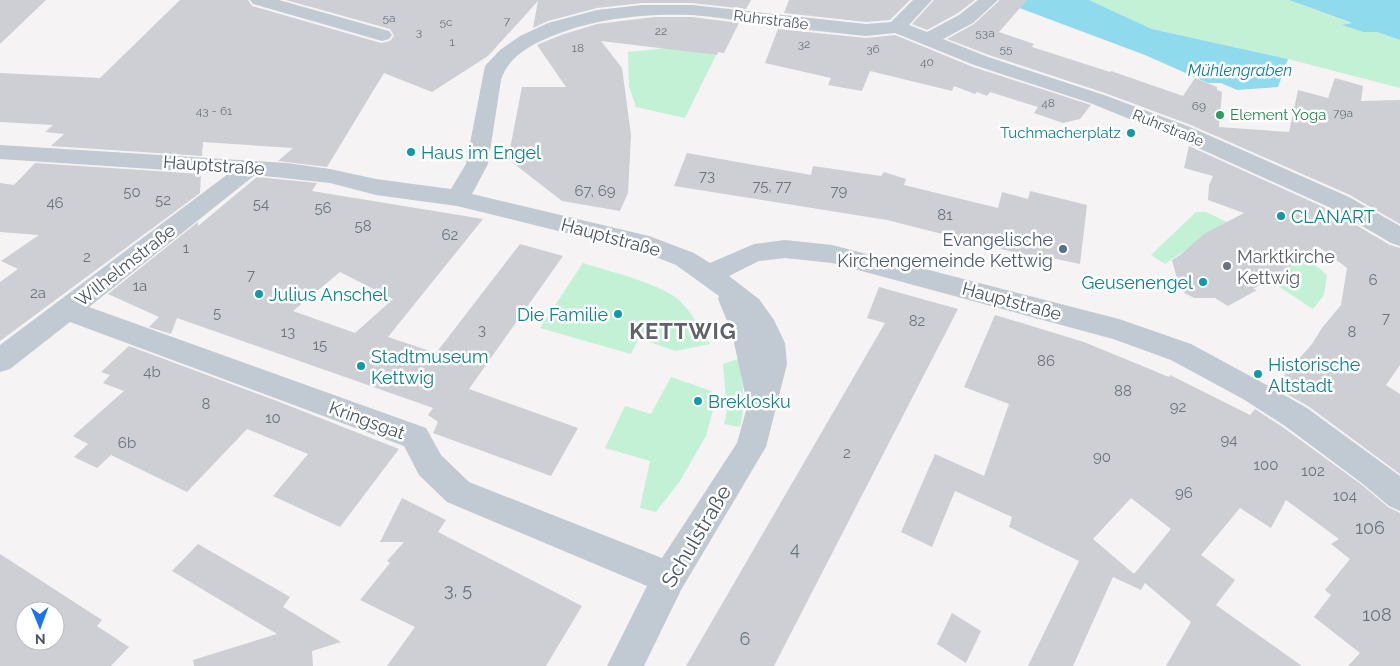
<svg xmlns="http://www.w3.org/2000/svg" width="1400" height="666" font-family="Raleway,sans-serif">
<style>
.green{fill:#c3f1d5}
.water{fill:#90daee}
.building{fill:#cdcfd5;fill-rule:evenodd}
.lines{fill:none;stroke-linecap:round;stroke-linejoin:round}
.minor{fill:#c1cad2;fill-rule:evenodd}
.leisure-dot{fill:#2e9e5b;stroke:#fff;stroke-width:2}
.culture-dot{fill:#0f9aa8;stroke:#fff;stroke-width:2}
.service-dot{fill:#5c6f8a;stroke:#fff;stroke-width:2}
.worship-dot{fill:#6b7280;stroke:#fff;stroke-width:2}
.labels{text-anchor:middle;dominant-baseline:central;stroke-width:5;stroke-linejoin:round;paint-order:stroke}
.far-number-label{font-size:12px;fill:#6b747e}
.far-street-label{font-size:15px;fill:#4a5661;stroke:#fff}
.far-leisure-label{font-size:15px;fill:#27864d;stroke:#fff;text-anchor:start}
.far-culture-label{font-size:15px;fill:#0d838f;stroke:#fff;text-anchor:end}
.number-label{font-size:15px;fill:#6b747e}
.far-water-label{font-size:16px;font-style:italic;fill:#0c7c9b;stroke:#fff}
.culture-label{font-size:18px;fill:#0d838f;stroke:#fff;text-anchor:start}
.street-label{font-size:18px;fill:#4a5661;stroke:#fff}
.service-label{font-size:18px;fill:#4e5e75;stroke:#fff;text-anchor:end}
.worship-label{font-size:18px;fill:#5b616d;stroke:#fff;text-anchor:start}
.near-number-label{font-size:18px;fill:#6b747e}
.near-street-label{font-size:21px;fill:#4a5661;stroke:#fff}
.district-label{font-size:22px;font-weight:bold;letter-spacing:1px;fill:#5f6368;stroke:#fff}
</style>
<rect width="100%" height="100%" fill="#f5f3f3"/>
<path class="green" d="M1089 0H1289L1353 24 1343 25 1363 32H1377L1400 40V88L1288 59 1152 29Z
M668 48 716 55 685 118 636 107 629 86 628 52Z
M1196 212H1206L1227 222 1165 264 1151 255Z
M1295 248 1327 275 1324 295 1313 309 1269 280 1293 263Z
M583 263C606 270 663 285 679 300 692 313 701 329 710 344L675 351 639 338 631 354 540 328Z
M738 359C743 383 746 403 740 427L724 424 727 411 723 364Z
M671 377 711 391 716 399 706 436 680 481 656 512 640 508 650 461 605 448 625 406 651 414Z"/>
<path class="water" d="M998 0H1089L1152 29 1288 59 1278 87 1237 90 1221 83H1208L1145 55Z
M1289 0H1400V40L1377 32H1363L1342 25 1352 23Z"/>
<path class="building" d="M0 0H46L0 44Z
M180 0H248L252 6 381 43 390 41 394 36 390 29 286 0H751L746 9 692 3H642L597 8 548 21 533 28 538 1 488 56 432 92 384 73 327 167 278 161 293 148 203 142 202 156 51 146 64 134 45 132 53 125 0 122V73L100 78Z
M789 0H910L890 20 866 22 784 13Z
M934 0H975L958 13 927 30 912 24Z
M1000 0H1027L999 32 1034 44 1032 47 1110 72 1111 71 1183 96 1195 78 1217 87V90L1222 92 1219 127 1289 132 1298 90 1328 98 1335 78 1363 86 1361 101 1400 100V224L1350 195 1191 125 1105 93 989 55 947 39 974 24Z
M654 17H692L739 23 724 53 718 52 717 55 601 41 622 68 631 135 628 193 620 211 562 201 508 159 522 87H566L537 45 561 35 597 24Z
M778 29 866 38 895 35 973 67 1091 105 1080 119 1063 123 1034 113 1038 107 990 92 987 96 977 92 975 94 954 86 952 91 870 71 862 91 828 85 831 78 765 63Z
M1189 146 1332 211 1390 245 1400 248V365L1386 385 1400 394V474L1308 406 1274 387 1312 344 1322 328 1341 305 1347 268 1319 247 1253 289 1257 290 1228 306 1215 298H1195L1186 294 1179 287 1172 260 1180 255 1204 234 1244 213 1208 200 1209 185 1213 176 1184 168Z
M687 153 811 175 813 166 881 176 884 172 906 179 904 185 998 208 1002 192 1028 199 1030 191 1087 205 1080 264 1038 255 1037 258 887 220 674 186Z
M35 163 201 174 200 193 0 341V282L18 269 1 261 39 235 0 232V183L14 185Z
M257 177 317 183 312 191 483 219 388 337 436 353 520 244 563 256 469 389 578 428 551 476 433 433 438 422 428 415 433 408 177 318 171 334 149 327 159 317 108 294 198 222V226ZM340 272 393 299 355 333 293 311Z
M879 287 958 309 774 666H686L885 323 867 318Z
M995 315 1084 342 1169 377 1170 375 1250 415 1255 409 1284 428 1362 485 1388 507 1400 513V666H1348L1360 653 1314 617 1331 595 1325 590 1350 559 1331 544 1339 539 1286 500 1271 528 1240 508 1201 555 1235 580 1216 605 1302 666H1166L1191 622 1145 583 1141 590 1113 577 1073 666H1028L1079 561 1009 527 1012 517 955 491 932 547 901 532 935 454 984 476 1009 404 964 387ZM1131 498 1171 529 1134 574 1093 539Z
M129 346 277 401 399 449 340 527 273 496 308 454 247 429 187 492 111 455 97 468 74 457 88 444 73 436 124 391 103 383 110 375 101 372Z
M402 498 446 520 438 532 582 606 546 666H387L415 627 360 600 390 563 387 561 404 542H380Z
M198 544 290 597 283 607 341 642 312 651 313 666H194L193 660 277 634 172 571Z
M0 554 102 620 97 626 129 647 111 666H0ZM25 611H55V641H25Z
M952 613 981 631 966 663 937 644Z"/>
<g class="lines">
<path class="minor" d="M250 0H279L389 31 392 35 389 39 382 41 253 4Z
M913 0H932L909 25 927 32 959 15 978 0H998L973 23 943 39 988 57 1104 95 1190 127 1349 197 1400 226V246L1391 243 1333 209 1174 137 1090 103 974 65 895 33 866 36C837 33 808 30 779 27 750 23 721 17 692 15 642 13 588 19 543 40 525 48 507 60 501 80L488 164 472 194 649 236 694 253 710 263 754 244 785 240 832 245 1119 319 1191 344 1263 383 1307 408 1400 476V511L1389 506 1363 484 1285 426 1243 399 1171 360 1113 339 832 263 785 258 759 261 729 276 759 299 774 320 785 343 787 364 766 447 681 590 644 666H607L647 586 447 502 419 475 404 446 70 322 10 369 0 372V345L228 174 0 159V145L287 163 330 169 376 179 451 189 466 164 485 66 500 50 520 36 548 23 597 10 642 5H692L866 24 891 22ZM255 175 330 183 376 195 457 206 643 252 676 265 719 296 718 299 732 333 745 394 749 400 737 443 662 558 469 482 441 455 426 428 89 307Z"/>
</g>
<circle class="leisure-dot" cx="1220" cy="115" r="5"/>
<g class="culture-dot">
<circle cx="1131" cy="133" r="5"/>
<circle cx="411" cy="152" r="5"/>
<circle cx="1281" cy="216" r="5"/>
<circle cx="1203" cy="282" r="5"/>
<circle cx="259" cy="294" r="5"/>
<circle cx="618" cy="314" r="5"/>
<circle cx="361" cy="366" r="5"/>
<circle cx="1258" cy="374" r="5"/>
<circle cx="698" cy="401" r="5"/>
</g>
<circle class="service-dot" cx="1063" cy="249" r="5"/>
<circle class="worship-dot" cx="1227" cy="266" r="5"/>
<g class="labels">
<g class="far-number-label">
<text x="389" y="18">5a</text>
<text x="507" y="21">7</text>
<text x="446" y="22">5c</text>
<text x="661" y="31">22</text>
<text x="419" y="32">3</text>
<text x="985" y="33">53a</text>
<text x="452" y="42">1</text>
<text x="804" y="44">32</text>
<text x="578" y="48">18</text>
<text x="873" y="49">36</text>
<text x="1006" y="49">55</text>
<text x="927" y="62">40</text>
<text x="1048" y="103">48</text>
<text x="1199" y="106">69</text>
<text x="214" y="111">43 - 61</text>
<text x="1343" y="113">79a</text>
</g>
<g class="far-street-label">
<text transform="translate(771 20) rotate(7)">Ruhrstraße</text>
<text transform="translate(1168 128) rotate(22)">Ruhrstraße</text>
</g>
<g class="far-leisure-label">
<text x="1230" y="115">Element Yoga</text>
</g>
<g class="far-culture-label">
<text x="1121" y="133">Tuchmacherplatz</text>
</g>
<g class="number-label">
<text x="707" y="176">73</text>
<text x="772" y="186">75, 77</text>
<text x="595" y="191">67, 69</text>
<text x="839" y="191">79</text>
<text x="132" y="192">50</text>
<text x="163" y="200">52</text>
<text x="55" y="203">46</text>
<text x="261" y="204">54</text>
<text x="323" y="208">56</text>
<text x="945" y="215">81</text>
<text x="363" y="226">58</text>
<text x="450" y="235">62</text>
<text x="186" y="248">1</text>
<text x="87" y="257">2</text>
<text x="251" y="275">7</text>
<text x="1373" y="280">6</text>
<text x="140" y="286">1a</text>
<text x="38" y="293">2a</text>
<text x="217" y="313">5</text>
<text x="1386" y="318">7</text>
<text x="917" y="321">82</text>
<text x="482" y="330">3</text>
<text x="288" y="332">13</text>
<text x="1352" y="332">8</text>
<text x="320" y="345">15</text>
<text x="1046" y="361">86</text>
<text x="152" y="372">4b</text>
<text x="1123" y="391">88</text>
<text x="206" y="404">8</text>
<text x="1178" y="407">92</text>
<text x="273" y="418">10</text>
<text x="1229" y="440">94</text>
<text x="127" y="443">6b</text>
<text x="847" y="453">2</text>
<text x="1102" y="457">90</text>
<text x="1266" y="465">100</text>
<text x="1313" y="471">102</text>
<text x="1184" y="493">96</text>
<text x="1345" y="496">104</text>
</g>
<g class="far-water-label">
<text x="1240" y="70">Mühlengraben</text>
</g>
<g class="culture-label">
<text x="421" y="152">Haus im Engel</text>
<text x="1291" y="216">CLANART</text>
<text x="1193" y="282" text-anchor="end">Geusenengel</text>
<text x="269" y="294">Julius Anschel</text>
<text x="608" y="314" text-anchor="end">Die Familie</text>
<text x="371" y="356">Stadtmuseum<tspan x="371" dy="21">Kettwig</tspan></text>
<text x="1268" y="364">Historische<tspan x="1268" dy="21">Altstadt</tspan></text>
<text x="708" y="401">Breklosku</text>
</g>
<g class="street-label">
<text transform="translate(214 165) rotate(4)">Hauptstraße</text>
<text transform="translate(611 237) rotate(15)">Hauptstraße</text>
<text transform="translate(125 265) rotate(-38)">Wilhelmstraße</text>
<text transform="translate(1012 301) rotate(15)">Hauptstraße</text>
<text transform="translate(367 420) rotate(20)">Kringsgat</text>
</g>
<g class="service-label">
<text x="1053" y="239">Evangelische<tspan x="1053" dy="21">Kirchengemeinde Kettwig</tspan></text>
</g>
<g class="worship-label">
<text x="1237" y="256">Marktkirche<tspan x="1237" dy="21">Kettwig</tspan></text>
</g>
<g class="near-number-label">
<text x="1370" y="527">106</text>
<text x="795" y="548">4</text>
<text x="458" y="589">3, 5</text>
<text x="1377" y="614">108</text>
<text x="745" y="638">6</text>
</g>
<g class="near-street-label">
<text transform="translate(696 536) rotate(-59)">Schulstraße</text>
</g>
<g class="district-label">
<text x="683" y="331">KETTWIG</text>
</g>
</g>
<g transform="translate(40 626) rotate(179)"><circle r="24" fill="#ffffff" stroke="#b7bbc0"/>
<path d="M0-4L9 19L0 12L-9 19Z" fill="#1a73e8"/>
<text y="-8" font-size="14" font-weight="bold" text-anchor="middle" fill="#4a5661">N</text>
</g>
</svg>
